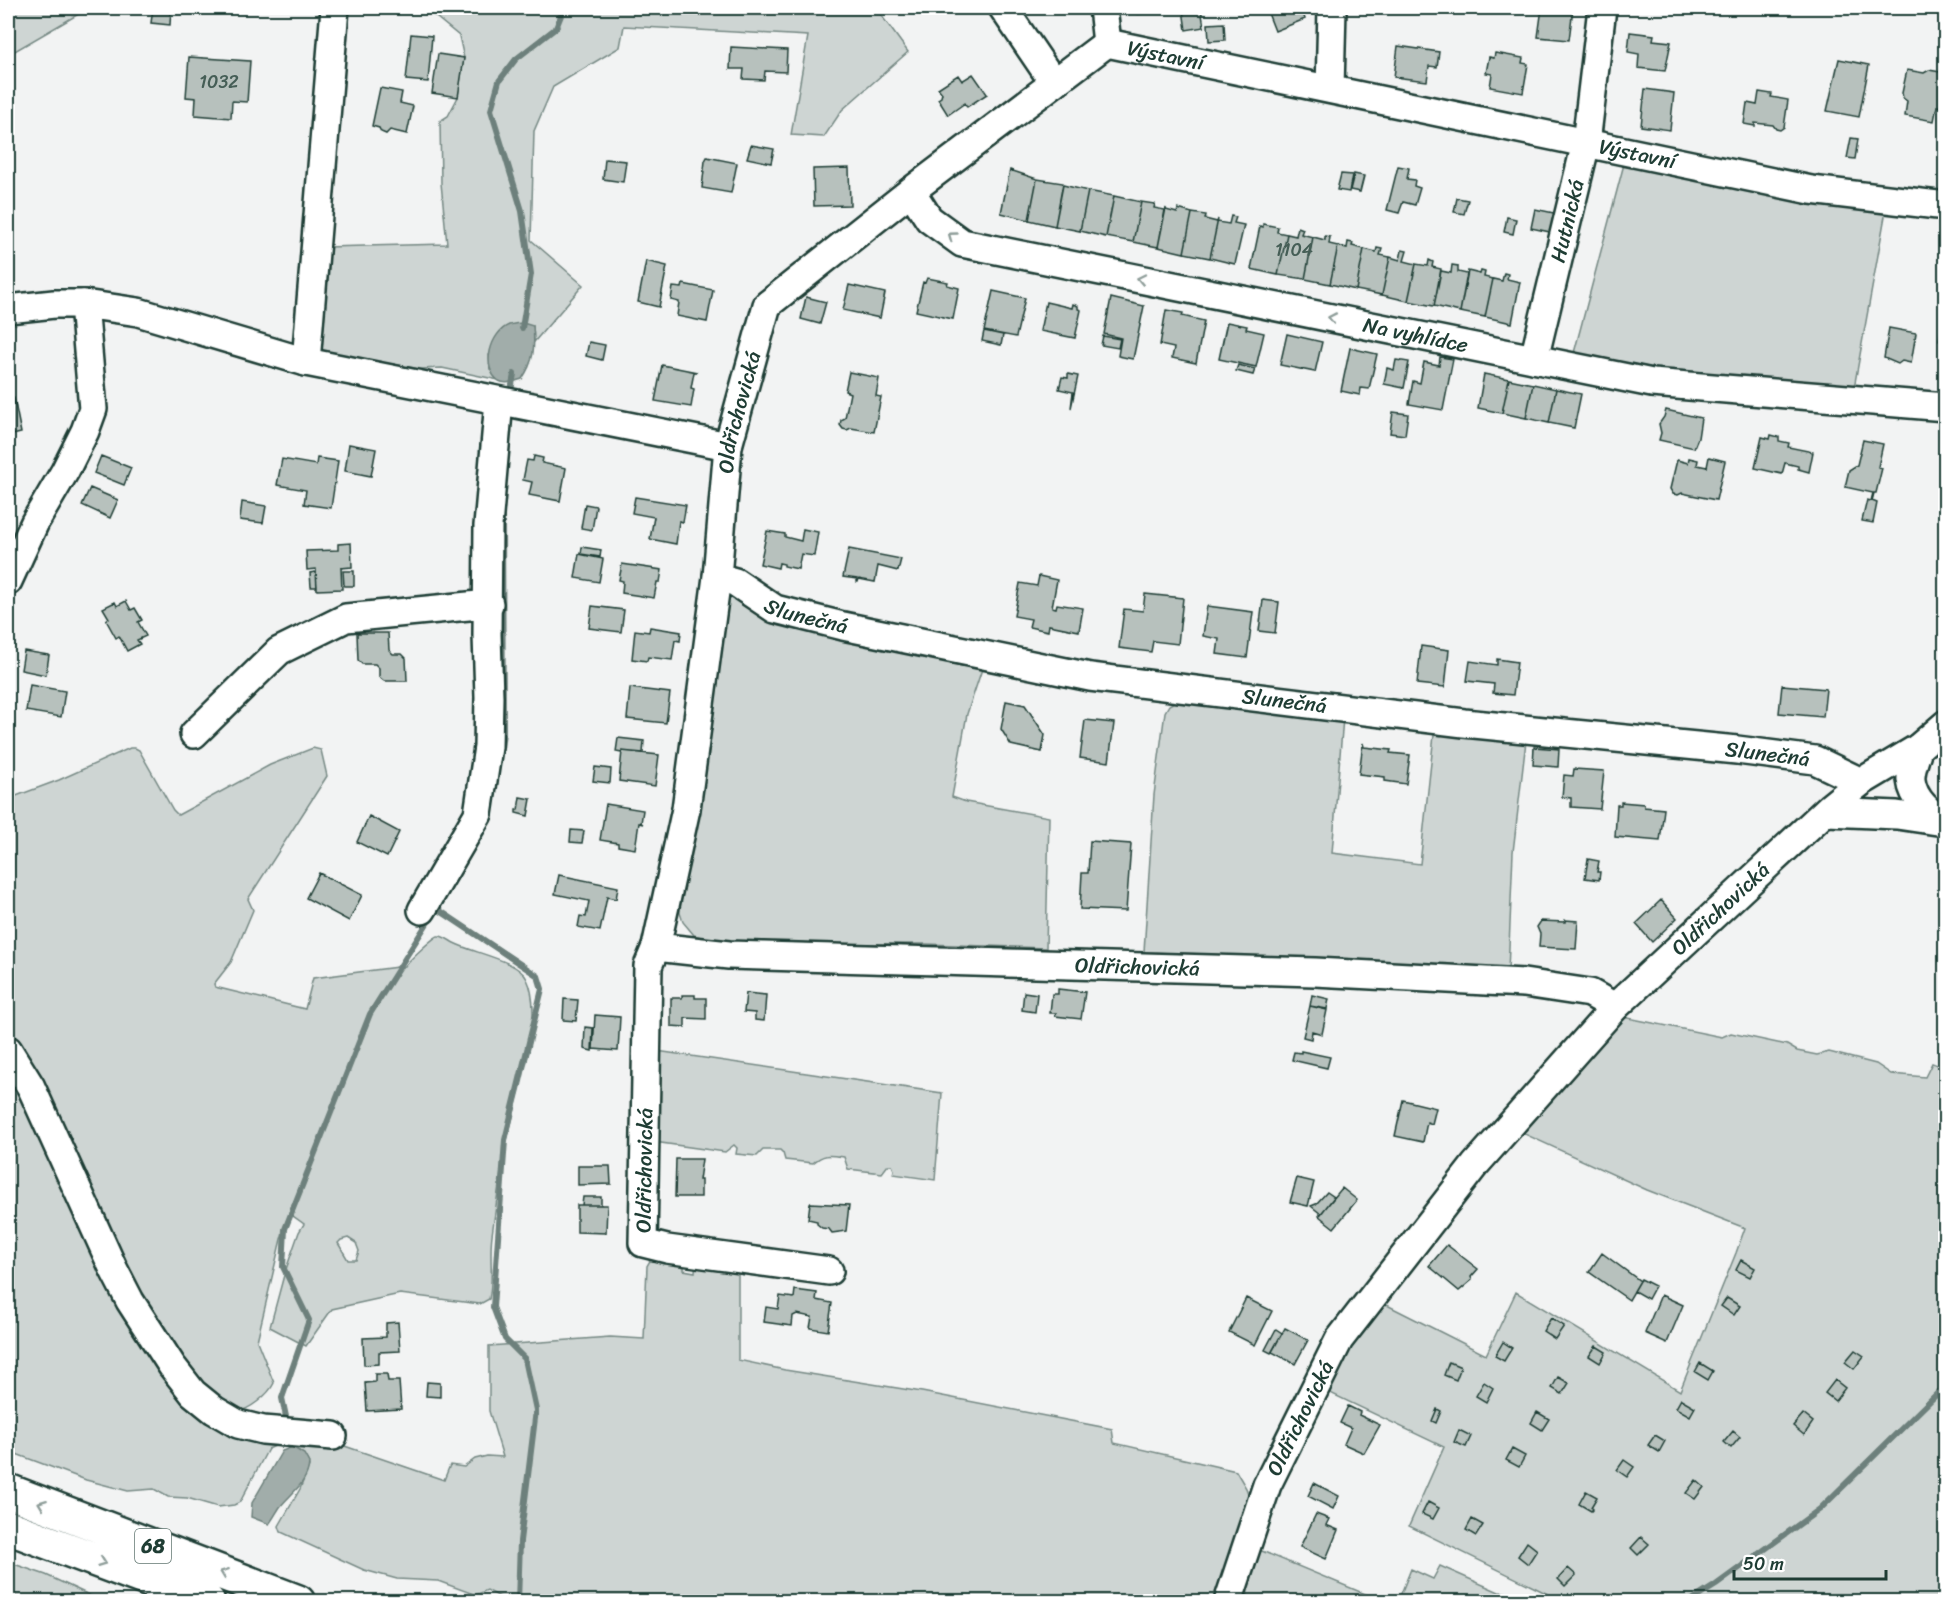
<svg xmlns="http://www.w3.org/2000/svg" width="1953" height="1609" font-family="Sriracha,sans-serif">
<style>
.green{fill:#ced5d3;stroke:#768984;stroke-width:1.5;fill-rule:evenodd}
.water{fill:#a1adaa;stroke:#6d807b;stroke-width:1.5}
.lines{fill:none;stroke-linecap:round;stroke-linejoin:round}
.stream{stroke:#6d807b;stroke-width:6}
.building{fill:#b7c1bd;stroke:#1f3d34;stroke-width:1.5}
.minor-casing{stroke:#1f3d34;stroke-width:32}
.highway-casing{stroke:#1f3d34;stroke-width:38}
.minor{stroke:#fff;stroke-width:27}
.highway{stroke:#fff;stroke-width:33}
.oneway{stroke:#8f9e9a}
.labels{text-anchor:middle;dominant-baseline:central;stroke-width:4.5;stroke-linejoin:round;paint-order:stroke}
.number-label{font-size:18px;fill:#455e56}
.shield{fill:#fff;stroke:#627771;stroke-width:1.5}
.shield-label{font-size:20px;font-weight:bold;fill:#1f3d34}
.street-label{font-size:21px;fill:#1f3d34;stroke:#fff}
</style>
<rect width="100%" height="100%" fill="#f2f3f3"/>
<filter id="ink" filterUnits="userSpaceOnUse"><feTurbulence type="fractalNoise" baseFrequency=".0167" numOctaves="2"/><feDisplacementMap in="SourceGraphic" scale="12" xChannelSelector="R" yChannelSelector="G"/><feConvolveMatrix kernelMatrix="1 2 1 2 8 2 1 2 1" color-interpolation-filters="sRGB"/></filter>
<g filter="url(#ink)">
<path class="green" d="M8 8H89L8 55Z
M425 8H876L908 52 842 110 824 137 791 135 808 36 624 26 620 47 553 87 534 131 531 240 583 285 534 342 533 326 489 355 490 369 499 380 442 368 421 369 338 355 320 350 325 247 447 244 441 183 440 121 448 116 458 97 464 58 459 36Z
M1624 164 1800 202 1883 211 1885 216 1854 388 1669 371 1574 353Z
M731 596 983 666 967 714 952 797 966 802 1049 817 1046 948 926 944H781L718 942 694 935 683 922 680 913V901L706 770 726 599Z
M1180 699 1343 718 1332 853 1420 864 1434 735 1441 736 1442 731 1526 741 1513 852 1508 971 1353 959 1144 952 1154 795 1165 712 1169 705Z
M130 748H135L139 750 173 810 178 815 270 765 313 748 321 750 327 776 248 899 253 910 231 962 214 984 215 987 305 1009 313 978 405 966C408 961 434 937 438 936 443 935 450 941 454 943 473 953 518 960 527 979 546 1018 515 1103 506 1145 500 1174 496 1205 492 1235 489 1257 494 1278 489 1299L480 1304 400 1294 332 1309 306 1346 270 1327 284 1275 299 1232 304 1224 290 1214 281 1239 257 1341 274 1383C269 1394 248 1412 236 1411 222 1410 206 1405 192 1402L330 1441 444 1480 450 1465 464 1467 475 1459 487 1456 503 1457 489 1411V1346L610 1337 644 1339 647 1266 651 1259 657 1255 684 1258V1270L695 1272 696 1260 738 1266V1360L785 1370 922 1392 1112 1429 1114 1443 1236 1471 1246 1488 1252 1504 1220 1601 509 1602 487 1590 476 1595 438 1581 397 1579 364 1570 281 1532 279 1526 300 1489 309 1466C305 1448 284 1441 268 1449L240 1502 234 1505 218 1507 187 1498 168 1497 154 1489 128 1491 86 1480 8 1451V799L59 780ZM348 1238 356 1243 359 1251 356 1260H348L338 1243 341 1240Z
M1623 1017 1722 1037 1731 1033 1787 1045 1797 1051 1817 1055 1829 1052 1876 1064 1891 1074 1925 1077 1932 1063 1945 1068V1601H1398L1411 1569 1433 1579 1440 1566 1499 1592 1554 1597 1409 1526 1444 1447 1326 1391 1348 1344 1381 1302 1486 1355 1516 1292 1680 1391 1736 1253 1745 1228 1647 1190 1516 1130Z
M650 1050 942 1093 935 1180 893 1174 894 1170 892 1165H888L882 1173 848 1169 844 1157C830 1155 824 1153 813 1163L785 1160 783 1153 780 1150H763L757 1156 736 1154 737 1148 734 1145 725 1152 647 1141Z
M1257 1549 1382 1601H1249C1246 1589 1247 1572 1256 1563L1255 1557Z
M8 1562 46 1575 102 1601H8Z"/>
<path class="water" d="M523 323 533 326C535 348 534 361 522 379 515 381 506 385 499 381 480 368 491 332 509 325 513 324 519 323 523 323Z
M292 1447 304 1454 309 1463C308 1483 291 1493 280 1507 276 1513 273 1519 269 1524L251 1517 252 1503 282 1451Z"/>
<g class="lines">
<path class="stream" d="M522 328 531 274 522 211 491 110 499 81 516 59 556 28 564 8
M510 396 514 374
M501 749 503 732 502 517
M436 908 538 976 542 989 505 1140 493 1307 505 1339 525 1359 536 1410 520 1541 518 1602
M288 1426 282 1398 309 1320 283 1267 285 1229 370 1014 431 917
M1689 1602 1716 1585 1820 1509 1946 1385"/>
</g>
<path class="building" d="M153 8H171L170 25 151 23Z
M1137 8H1173V9L1138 14Z
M1201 8 1204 27 1186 30 1183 10Z
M1266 8H1301L1305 19 1275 31Z
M1542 8H1573L1569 40 1538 37Z
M1647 8H1675V12Z
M1224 23 1225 40 1209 41 1208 24Z
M1630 32 1654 35 1653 40 1671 42 1665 71 1638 68 1639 54 1628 52Z
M411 34 432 36 428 82 406 80Z
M1398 46 1439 52 1437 67 1429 66 1427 81 1394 77Z
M731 47 787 50 786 72 765 71 764 80 743 79 744 69H730Z
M1495 53 1523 58 1522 63 1528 64 1523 93 1490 87 1492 74 1486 73 1489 57 1494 58Z
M438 54 464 58 458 97 432 93Z
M189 57 250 61 247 102 232 101 231 118 195 115 196 98 186 97Z
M1839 59 1869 65 1859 117 1827 111Z
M1907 70 1924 73 1929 70 1946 73V108L1937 106 1934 121 1905 116 1907 101 1903 98 1902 93Z
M973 74 987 94 967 107 965 103 948 115 938 99 941 97 942 93 938 88 958 75 962 81Z
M380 88 402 92 400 103 413 106 407 134 390 130 386 134 381 132 379 128 372 126Z
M1645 89 1674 93 1670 130 1641 126Z
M1759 92 1772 94 1771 97 1788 100 1784 127 1780 130 1776 129 1773 125 1755 123V126L1744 124 1747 103 1757 105Z
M1851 138 1858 139 1855 159 1847 158Z
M751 145 774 149 771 163 747 158Z
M707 157 737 163 731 193 702 188 705 161Z
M605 159 626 161 623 182 603 179Z
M1398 166 1409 168 1407 179 1415 180 1414 186 1420 188 1415 205 1403 202 1399 213 1387 210Z
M849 168 850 205 814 206 813 169Z
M1010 170 1037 179 1029 220 1001 213Z
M1341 174 1352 175 1349 192 1337 190Z
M1354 174 1364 176 1360 192 1350 190Z
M1037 179 1063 183 1055 226 1029 220Z
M1063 185 1088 191 1080 231 1055 226Z
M1088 191 1114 196 1106 237 1080 231Z
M1114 196 1141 202 1133 242 1106 237Z
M1457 198 1468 200 1464 214 1454 212Z
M1141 202 1155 204 1154 208 1165 210 1158 247 1133 242Z
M1166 208V210L1177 213 1178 209 1192 213 1184 253 1158 247Z
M1535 209 1554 213 1550 232 1531 228Z
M1192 213 1206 215 1205 219 1217 222 1218 219 1210 258 1184 253Z
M1231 216 1236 217 1234 223 1244 225 1235 264 1210 258 1218 219 1217 222 1229 224Z
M1507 217 1516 219 1513 234 1504 232Z
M1263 224 1278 227 1277 232 1287 234 1278 275 1251 269 1260 226 1263 227Z
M1298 227 1303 229 1301 234 1313 237 1305 279 1278 275 1287 234 1296 236Z
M1325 236 1330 237 1329 244 1338 246 1330 284 1305 279 1313 237 1325 240Z
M1348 242 1353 243 1352 246 1364 249 1356 290 1330 284 1338 246 1347 248Z
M1377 248 1382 249 1380 255 1390 257 1382 295 1356 290 1364 249 1376 252Z
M1402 250 1407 251 1404 261 1416 264 1408 301 1382 295 1390 257 1400 260Z
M1429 260 1433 262 1432 267 1441 269 1434 306 1408 301 1416 264 1428 266Z
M646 261 667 266 659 307 638 302Z
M1452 265 1458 266V272L1467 274 1460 312 1434 306 1441 271 1451 273Z
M1468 271 1480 274 1481 271 1485 272 1484 277 1493 279 1485 317 1460 312Z
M1504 273 1508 274 1507 279 1520 282 1512 323 1485 317 1493 279 1502 281Z
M927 278 948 282 947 285 959 288 953 319 916 311 923 282 925 283Z
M683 284 713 290 707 322 677 316 679 302 671 300 673 287 682 288Z
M849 285 885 293 880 318 843 310Z
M993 291 1025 298 1016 337 984 331Z
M806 297 826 302 820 324 801 319Z
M1111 298 1144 306 1133 359 1118 356 1121 338 1104 334Z
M1046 302 1072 308 1073 304 1078 306V309L1081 310 1075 338 1040 331Z
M1166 310 1183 313 1182 316 1204 321 1196 363 1172 358 1174 348 1160 345Z
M1944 314H1946V342L1939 340Z
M1227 322 1247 326 1246 329 1264 333 1256 367 1219 359Z
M1889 328 1916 333 1911 363 1902 361 1898 364 1884 358Z
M984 331 1003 335 1001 345 982 341Z
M1287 334 1322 342 1315 372 1280 365Z
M1103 336 1120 339 1118 348 1101 345Z
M589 342 605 345 602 360 586 356Z
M1350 348 1377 354 1369 389 1361 388 1360 395 1341 391Z
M1440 357 1453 359 1443 410 1409 404 1413 381 1420 383 1424 362 1439 365Z
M1396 360 1409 362 1404 388 1384 384 1387 368 1394 370Z
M662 365 697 372H694L691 388 694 389 691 407 655 401Z
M1238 365 1255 369 1253 375 1236 371Z
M849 372 879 378 876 396 881 397 874 432 851 428 847 430 843 429 840 425 841 420 845 418 850 393 845 391Z
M1068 374 1078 376 1071 408 1073 392 1059 389 1062 377 1068 378Z
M1484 374 1509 379 1502 413 1478 408Z
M1509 379 1533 384 1526 418 1502 413Z
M1533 384 1556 389 1549 423 1526 418Z
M1556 389 1581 394 1574 428 1549 423Z
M14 398 21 433 8 436V399Z
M1666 410 1701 418 1698 438 1694 448 1659 440 1661 433 1659 424 1664 417Z
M1393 412 1408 414 1405 435 1390 433Z
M1771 435 1779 437V441L1789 443 1788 447 1813 452 1809 472 1798 469V466L1785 463 1782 474 1755 468 1762 437 1770 439Z
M1863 440 1883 444 1878 467 1882 468 1876 493H1874L1872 501 1877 503 1873 523 1862 521 1867 500 1871 501 1873 493 1845 487 1849 470 1857 465Z
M349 444 376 449 371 476 345 471Z
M101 456 131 468 124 485 94 473Z
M534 456 543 458 542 463 566 468 560 501 529 495 532 482 523 480 527 460 533 461Z
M1709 457 1725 461 1716 500 1682 493 1678 495 1673 494 1670 489 1677 460 1688 463 1689 458 1698 460 1697 465 1707 467Z
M317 458 338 461 331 508 304 504 306 490 277 485 282 459 316 465Z
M90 488 118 500 110 518 82 505Z
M635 497 686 505 683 522 679 521 676 544 650 539 654 517 632 513Z
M242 502 266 506 263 523 240 520Z
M585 504 596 506 592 530 581 528Z
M803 529 818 532 814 556 801 554 798 569 784 566V564L779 563 778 568 760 564 767 531 785 534V537L801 541Z
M351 543 352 567 341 568 342 589 317 590 316 569 307 570 306 551 338 550V544Z
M582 547 601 550 600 557 581 554Z
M849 549 901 559 898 571 878 566 875 582 859 579 858 582H857V579L843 577Z
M579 554 603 559 599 582 575 578Z
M622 564 662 570 660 582H657L654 598 622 593 623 581 619 580Z
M343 571H354V586H344Z
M316 572 317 587H311L310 573Z
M1039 576 1057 580 1052 607 1056 608 1057 604 1083 608 1079 631 1049 625 1048 631 1029 627 1031 619 1014 616 1020 583 1037 586Z
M1145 594 1183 598 1178 644 1153 641 1151 652 1119 648 1124 609 1143 611Z
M1263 600 1279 602 1275 633 1259 631Z
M126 601 131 610 135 608 142 620 138 622 146 636 137 640 140 644 127 651 119 636 116 638 106 620 109 618 103 608 115 602 117 606Z
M592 606 624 610 621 632 589 628Z
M1207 606 1253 612 1247 658 1217 654 1219 639 1203 636Z
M650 627 681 632 680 641 675 640 672 660 648 657 647 661 632 659 635 630 649 632Z
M357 633H388L389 650 393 654H402L406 658 407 681H384L379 677V668L375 664H362L358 660Z
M1421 646 1449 650 1445 687 1417 684Z
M24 651 49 655 46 675 21 670Z
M1497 659 1517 662 1513 695 1493 693 1494 684 1467 681 1470 661 1497 665Z
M30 685 65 691 61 717 26 711Z
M1782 685 1826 689 1823 717 1779 713Z
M630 688 670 693 666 723 627 719Z
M1006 701 1025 705 1045 735 1042 752 1011 745 1001 729Z
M1085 720 1114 723 1109 762 1080 758Z
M618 738 644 741 643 753 622 751V753L616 752Z
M1363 743 1364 747 1391 750 1390 753 1410 755 1406 784 1385 781V777L1359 774Z
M1534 747 1559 749 1558 767 1533 765Z
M622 751 659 755 655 786 619 781Z
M595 767 611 769 610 783 593 781Z
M1574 769 1604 771 1600 809 1571 807V798L1562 797 1564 775 1573 776Z
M520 797 531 799 528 816 516 813V810H518Z
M1621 802 1644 804V807L1664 809 1660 841 1615 837 1617 805H1621Z
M606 804 643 810 641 823 643 824 639 823 635 849 618 846V843L600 840Z
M369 816 399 832 387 857 357 842Z
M571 830 584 831 582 843 570 842Z
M1090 841 1131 844 1126 911 1080 909 1082 873H1088Z
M1588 859 1599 861 1597 872H1600L1599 880 1585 878Z
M319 873 362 895 349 921 306 898Z
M559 875 618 887 616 899 607 897 600 931 578 927 580 916 586 917 589 901 555 894Z
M1661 900 1677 918 1652 942 1636 924Z
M1565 920 1578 921 1576 949 1539 947 1540 934 1537 927 1541 921 1565 922Z
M1058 989 1085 992 1081 1019 1055 1016 1056 1013H1050L1052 994H1058Z
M1024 992 1037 994 1035 1012 1022 1010Z
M746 993 766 995 764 1021 755 1020V1013L744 1012Z
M682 995H695V998H706V1019L685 1018V1027L671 1026V998H682Z
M1312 995 1329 999 1327 1009 1310 1006Z
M564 999 578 1000 576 1021 563 1020Z
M1310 1006 1327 1010 1322 1034 1312 1031 1311 1039 1303 1037Z
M595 1015 620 1017 618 1051 593 1049Z
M585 1027 593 1028 592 1051 584 1049Z
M1301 1051 1330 1057 1327 1068 1292 1060 1294 1052 1301 1053Z
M1403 1100 1436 1108 1432 1124 1427 1122 1423 1142 1395 1136Z
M676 1159H702L699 1180H701V1197H675Z
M578 1166H610L611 1184 578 1185Z
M1297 1178 1314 1182 1308 1206 1290 1202Z
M1342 1188 1357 1200 1334 1228 1319 1216Z
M1327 1192 1334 1197 1321 1214 1311 1206 1316 1204Z
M583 1197H601V1205H582Z
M810 1203 849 1205 846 1231 832 1233 829 1229 822 1228 817 1224V1221L808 1219Z
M577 1205H607L606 1233 577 1232Z
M1447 1245 1478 1269 1471 1277 1472 1280 1459 1291 1429 1266Z
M1602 1253 1640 1281 1629 1300 1589 1272Z
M1741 1260 1755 1268 1750 1277 1736 1270Z
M1641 1279 1655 1286 1648 1299 1634 1291Z
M795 1290 817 1293 816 1300 832 1303 828 1331 810 1328 812 1317 797 1314 793 1316 792 1326 764 1322 766 1307 778 1309 780 1296 794 1298Z
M1661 1295 1683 1305 1667 1343 1645 1333Z
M1246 1298 1272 1311 1255 1345 1229 1332Z
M1727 1298 1740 1306 1734 1315 1721 1306Z
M1551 1318 1564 1326 1555 1339 1543 1331Z
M398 1322 400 1351 379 1352V1364L364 1365 363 1338 386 1337V1323Z
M1285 1328 1308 1340 1295 1364 1272 1352Z
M1276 1329 1282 1333 1271 1353 1265 1350Z
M1503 1342 1512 1348 1504 1361 1495 1356Z
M1596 1346 1606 1352 1600 1363 1589 1356Z
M1855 1350 1864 1356 1854 1369 1845 1362Z
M1449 1362 1461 1367 1456 1380 1444 1375Z
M1700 1363 1713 1371 1708 1380 1695 1372Z
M375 1374H387L388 1381H399L401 1409 367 1411 365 1383 375 1382Z
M1558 1377 1569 1383 1562 1394 1552 1388Z
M1835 1380 1845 1388 1835 1401 1825 1393Z
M427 1382 440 1383V1397L426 1396Z
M1484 1382 1493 1388 1486 1402 1476 1396Z
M1681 1399 1695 1407 1690 1416 1676 1408Z
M1348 1406 1360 1412 1359 1415 1380 1425 1364 1453 1344 1444 1351 1428 1340 1423Z
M1437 1409 1441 1411 1436 1423 1432 1421Z
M1537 1412 1549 1419 1542 1430 1531 1423Z
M1803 1414 1813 1422 1804 1435 1793 1426Z
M1459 1430 1471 1436 1466 1447 1454 1442Z
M1733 1431 1740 1437 1731 1448 1724 1442Z
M1655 1435 1665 1441 1659 1452 1648 1445Z
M1512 1449 1525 1456 1519 1467 1506 1460Z
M1624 1460 1634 1467 1627 1477 1617 1470Z
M1696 1480 1704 1487 1695 1499 1686 1493Z
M1314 1483 1339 1496 1333 1509 1308 1496Z
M1586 1491 1597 1497 1591 1507 1593 1509 1591 1511 1579 1504Z
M1428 1502 1439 1508 1433 1519 1422 1514Z
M1316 1514 1329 1519 1326 1525 1338 1530 1326 1559 1300 1547Z
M1472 1519 1483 1525 1476 1536 1466 1530Z
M1641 1537 1649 1544 1638 1555 1631 1548Z
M1527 1542 1537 1550 1528 1564 1518 1556Z
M1568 1568 1576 1575 1565 1586 1558 1579Z"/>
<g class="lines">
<g class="minor-casing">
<g id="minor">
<path d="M1003 8 1054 83"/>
<path d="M1103 8 1107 43"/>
<path id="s1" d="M1107 43 1811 190 1946 206"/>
<path d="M1330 89 1332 8"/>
<path id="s2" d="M911 191 929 219 962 243 1652 383 1946 407"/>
<path d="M8 309 54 304H84L138 312 306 362 728 446"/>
<path id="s3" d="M1534 359 1586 143 1602 8"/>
<path d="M306 362 335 8"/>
<path id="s4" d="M717 577 735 582 775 609 843 626 1090 677 1464 723 1737 750 1815 760 1861 782"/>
<path d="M8 581 35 522 65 471 85 431 93 409 84 304"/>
<path d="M194 734 279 651 346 618 489 604"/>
<path d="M1918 748C1916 757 1910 770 1911 780 1913 799 1930 814 1946 823"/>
<path d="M1827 812 1897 815 1944 822"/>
<path d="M422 910 478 814 488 747 489 697 487 635 488 526 499 401"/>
<path id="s5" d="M656 947 729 955 1315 972 1524 983 1590 993 1615 1007"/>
<path d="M8 1050 31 1087 114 1270 130 1301 172 1366 193 1393 214 1410 238 1424 263 1430 333 1436"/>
<path id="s6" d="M829 1271 667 1249 643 1243 648 966 656 947 686 809 717 577 728 446 767 305 911 191 1107 43"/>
<path id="s7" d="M1228 1602 1267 1485 1339 1340 1475 1165 1615 1007 1830 807 1861 782 1918 748 1946 724"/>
</g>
</g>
<g class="highway-casing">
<path id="highway" d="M8 1491 298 1602
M8 1527 208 1602"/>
</g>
<use href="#minor" class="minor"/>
<use href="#highway" class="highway"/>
</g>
<defs><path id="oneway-chevron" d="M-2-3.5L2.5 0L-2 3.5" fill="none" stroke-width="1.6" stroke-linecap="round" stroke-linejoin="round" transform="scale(1.5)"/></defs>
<g class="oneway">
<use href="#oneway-chevron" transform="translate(952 236) rotate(-144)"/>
<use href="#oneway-chevron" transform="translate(1141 279) rotate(-168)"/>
<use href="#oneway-chevron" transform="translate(1332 318) rotate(-169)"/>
<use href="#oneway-chevron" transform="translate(42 1504) rotate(-159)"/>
<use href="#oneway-chevron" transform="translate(102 1562) rotate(20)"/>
<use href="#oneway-chevron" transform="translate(224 1573) rotate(-159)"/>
</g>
</g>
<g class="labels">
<g class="number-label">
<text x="219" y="82">1032</text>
<text x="1294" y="250">1104</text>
</g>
<rect class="shield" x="135" y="1529" width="36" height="34" rx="4.5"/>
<g class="shield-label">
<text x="153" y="1546">68</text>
</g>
<g class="street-label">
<text stroke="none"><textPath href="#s1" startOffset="60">Výstavní</textPath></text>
<text stroke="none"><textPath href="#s1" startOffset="542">Výstavní</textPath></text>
<text stroke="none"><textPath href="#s3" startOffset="142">Hutnická</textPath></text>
<text stroke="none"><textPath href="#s2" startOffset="537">Na vyhlídce</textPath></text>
<text stroke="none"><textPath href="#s6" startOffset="1028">Oldřichovická</textPath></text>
<text stroke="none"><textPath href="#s4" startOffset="99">Slunečná</textPath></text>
<text stroke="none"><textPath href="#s4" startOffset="585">Slunečná</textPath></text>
<text stroke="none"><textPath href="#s4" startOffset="1071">Slunečná</textPath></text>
<text stroke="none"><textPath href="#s7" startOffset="862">Oldřichovická</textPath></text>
<text stroke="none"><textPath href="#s5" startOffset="482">Oldřichovická</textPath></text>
<text stroke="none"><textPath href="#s6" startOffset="261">Oldřichovická</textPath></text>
<text stroke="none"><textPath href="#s7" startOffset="198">Oldřichovická</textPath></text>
</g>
</g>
<rect width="1953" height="1609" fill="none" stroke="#fff" stroke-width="30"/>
<rect x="15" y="15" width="1923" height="1579" fill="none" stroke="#1f3d34" stroke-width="2" filter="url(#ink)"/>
<path d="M1734 1570v9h152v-9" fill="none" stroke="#1f3d34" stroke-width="3"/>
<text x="1743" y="1570" font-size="18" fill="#1f3d34" stroke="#ffffff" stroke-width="4.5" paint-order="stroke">50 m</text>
</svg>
